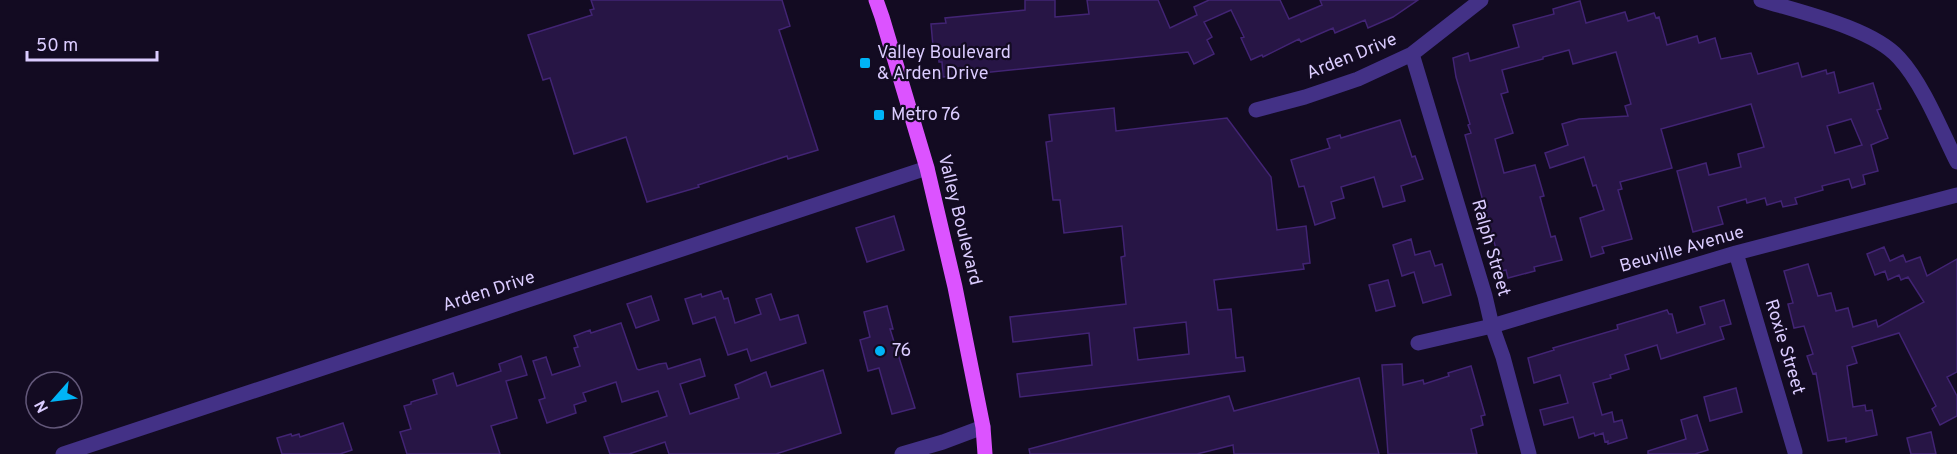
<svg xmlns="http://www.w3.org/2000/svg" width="1957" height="454" font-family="Overpass,sans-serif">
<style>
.building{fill:#271545;stroke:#422474;stroke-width:1.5;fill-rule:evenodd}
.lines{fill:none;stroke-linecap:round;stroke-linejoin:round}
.minor{stroke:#433186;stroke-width:15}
.major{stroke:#dc53ff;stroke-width:15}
.poi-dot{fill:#00b4f7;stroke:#130b22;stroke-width:2}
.labels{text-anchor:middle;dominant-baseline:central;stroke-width:4.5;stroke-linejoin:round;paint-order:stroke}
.poi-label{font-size:18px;fill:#dbccff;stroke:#130b22;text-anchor:start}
.street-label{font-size:18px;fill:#dbccff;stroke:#130b22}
</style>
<rect width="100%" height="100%" fill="#130b22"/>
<path class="building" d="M591 0H782L790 26 779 30 818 150 788 159 787 156 698 185 699 187 647 202 626 137 574 154 550 78 543 80 528 35 592 15 590 10 594 9Z
M1025 0H1055V17L1089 14 1087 0H1158L1170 28 1197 15 1194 7 1209 0H1280L1289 19 1322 5 1320 0H1418L1393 17 1368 28 1365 20 1335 33 1333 28 1301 42 1299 39 1263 57 1262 55 1251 60 1241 38 1244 37 1231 10 1204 22 1212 37 1207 40 1214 54 1194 64 1188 52 943 77 942 62H939L938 46H933L931 24 946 23 945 18 1025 10Z
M1580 1 1586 23 1625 12 1628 21 1654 13 1656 18 1659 17 1667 45 1697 36 1699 43 1715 38 1721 59 1751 53 1758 74 1798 63 1802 77 1826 70 1827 74 1834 72 1839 93 1873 83 1881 109 1877 110 1888 138 1871 145 1878 171 1863 175 1865 184 1852 188 1849 179 1822 186 1823 190 1795 198 1797 204 1783 207 1781 201 1767 205 1765 198 1747 203 1746 199 1718 207 1723 224 1693 232 1677 171 1706 163 1709 175 1741 167 1738 154 1764 147 1751 104 1661 129 1672 168 1620 182 1622 189 1618 190 1632 239 1602 247 1604 253 1591 257 1580 218 1604 210 1596 185 1593 186 1584 157 1550 168 1545 153 1568 145 1562 124 1579 119 1628 116 1625 106 1631 104 1616 52 1573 64 1569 50 1543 57V59L1502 70 1508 92 1501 94 1513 133 1495 139 1504 173 1535 165 1544 196 1540 197 1551 237 1555 236 1562 260 1534 267 1535 271 1508 278 1506 270 1502 271 1465 135 1471 133 1468 125 1470 124 1456 77 1453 58 1468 53 1470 61 1519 47 1513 25 1554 14 1553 9ZM1851 119 1862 145 1835 153 1827 126Z
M1114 108 1116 131 1227 118 1271 177 1277 230 1306 226 1310 263 1303 264 1304 269 1214 280 1218 310 1231 309 1236 358 1243 357 1245 371 1020 397 1017 374 1092 365 1089 333 1013 342 1010 317 1126 304 1121 257 1125 256 1122 226 1064 233 1060 200H1053L1046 142 1052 141 1049 115ZM1186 322 1189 354 1138 360 1134 328Z
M1400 120 1412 157 1415 156 1423 179 1401 186 1405 201 1383 207 1374 177 1341 187 1344 198 1331 202 1335 218 1315 225 1304 186 1299 187 1291 160 1330 148 1327 139 1340 135 1341 138Z
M894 216 904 250 867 262 856 228Z
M1411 239 1415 255 1430 251 1435 266 1442 264 1451 295 1423 303 1414 272 1402 276 1393 245Z
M1884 247 1890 261 1903 255 1906 262 1920 257 1927 276 1957 259V372L1947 377 1957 396V416L1940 425 1932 409 1936 406 1899 333 1852 347 1857 363 1847 366 1853 407 1865 405 1866 411 1872 410 1877 435 1846 442V438L1828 441 1816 373 1813 374 1807 356 1813 354 1804 326 1794 328 1788 304 1793 303 1784 271 1808 264 1818 296 1831 293 1836 311 1848 308 1853 327 1876 320 1878 327 1924 302 1908 277 1901 280 1899 275 1888 280 1885 271 1875 275 1867 254Z
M1388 280 1395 306 1376 311 1369 285Z
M721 291 724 299 728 298 735 323 761 314 756 299 771 294 780 320 798 315 806 343 751 361 747 349 728 355 715 317 693 324 685 299 701 294 702 297Z
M651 296 659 320 636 328 627 304Z
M1724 300 1731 324 1720 327 1724 339 1661 359 1657 345 1625 355 1629 369 1610 375 1611 378 1593 383 1602 415 1612 412 1614 422 1622 420 1627 438 1608 444V441L1605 442 1603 433 1595 436 1594 433 1579 438 1573 417 1544 425 1540 410 1568 403 1560 375 1534 383 1528 358 1554 350 1553 348 1618 329 1617 325 1667 310 1669 314H1672L1677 333 1705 324 1700 307Z
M887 306 893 329H890L915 408 892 414 879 368 868 371 860 340 870 337 864 312Z
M621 323 637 369 639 370 659 364 666 363 668 369 700 359 705 376 680 384 690 414 739 398 735 385 766 372 771 387 823 370 841 433 776 454H669L665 442 629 454H610L604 437 667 416 658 391 622 402 616 382 583 393 586 401 574 405 576 413 547 423 539 400 545 398 533 361 546 357 552 375 580 366 574 348 578 347 574 336 590 330 591 333Z
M521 356 527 375 506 381 517 418 491 426 500 454H407L400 432 411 429 404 406 411 404V402L437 394 433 380 453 373 457 386 501 371 499 364Z
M1402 364 1403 385 1423 380 1424 384 1449 376 1448 373 1471 366 1485 415 1481 416 1483 425 1471 429 1477 454H1388L1382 365Z
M1359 378 1379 454H1234L1233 445 1197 454H1030L1029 449 1229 396 1234 411Z
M1736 388 1742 412 1710 421 1704 397Z
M1697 415 1708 450 1695 454H1648V451L1686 439 1681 420Z
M343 423 352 450 340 454H282L277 438 291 434 292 436 299 434 300 437Z
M1931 432 1936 454H1911L1907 438Z"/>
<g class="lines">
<path class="minor" d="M1761 0C1800 12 1872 28 1899 58 1923 84 1941 130 1957 162
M1412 54 1485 296 1492 326 1503 357 1529 454
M1256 110 1305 97 1358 79 1412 54 1481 0
M1736 253 1795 452
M1418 343 1492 326 1736 253 1957 195
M63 454 927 168
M902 454 943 442 983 427"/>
<path class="major" d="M876 0 882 17 927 168 955 287 983 427 985 454"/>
</g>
<g class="poi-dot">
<rect x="859" y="57" width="12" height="12" rx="3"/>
<rect x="873" y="109" width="12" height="12" rx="3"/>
<circle cx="880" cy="351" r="6"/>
</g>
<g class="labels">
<g class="poi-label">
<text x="877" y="53">Valley Boulevard<tspan x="877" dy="21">&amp; Arden Drive</tspan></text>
<text x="891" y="115">Metro 76</text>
<text x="892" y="351">76</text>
</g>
<g class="street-label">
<text transform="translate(1352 57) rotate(-22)">Arden Drive</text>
<text transform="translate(959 220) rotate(76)">Valley Boulevard</text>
<text transform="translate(1490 248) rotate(74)">Ralph Street</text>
<text transform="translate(1682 250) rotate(-16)">Beuville Avenue</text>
<text transform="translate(489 292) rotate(-18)">Arden Drive</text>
<text transform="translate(1784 347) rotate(73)">Roxie Street</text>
</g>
</g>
<g transform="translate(54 400) rotate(242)"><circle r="28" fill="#130b22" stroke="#63587a" stroke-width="1.5"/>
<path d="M0-4.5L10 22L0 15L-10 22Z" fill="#00b4f7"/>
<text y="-9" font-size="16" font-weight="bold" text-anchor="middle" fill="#dbccff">N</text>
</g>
<path d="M27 51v9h130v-9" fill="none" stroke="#dbccff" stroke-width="3"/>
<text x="36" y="51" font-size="18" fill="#dbccff" stroke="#130b22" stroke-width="4.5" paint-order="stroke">50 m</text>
</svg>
